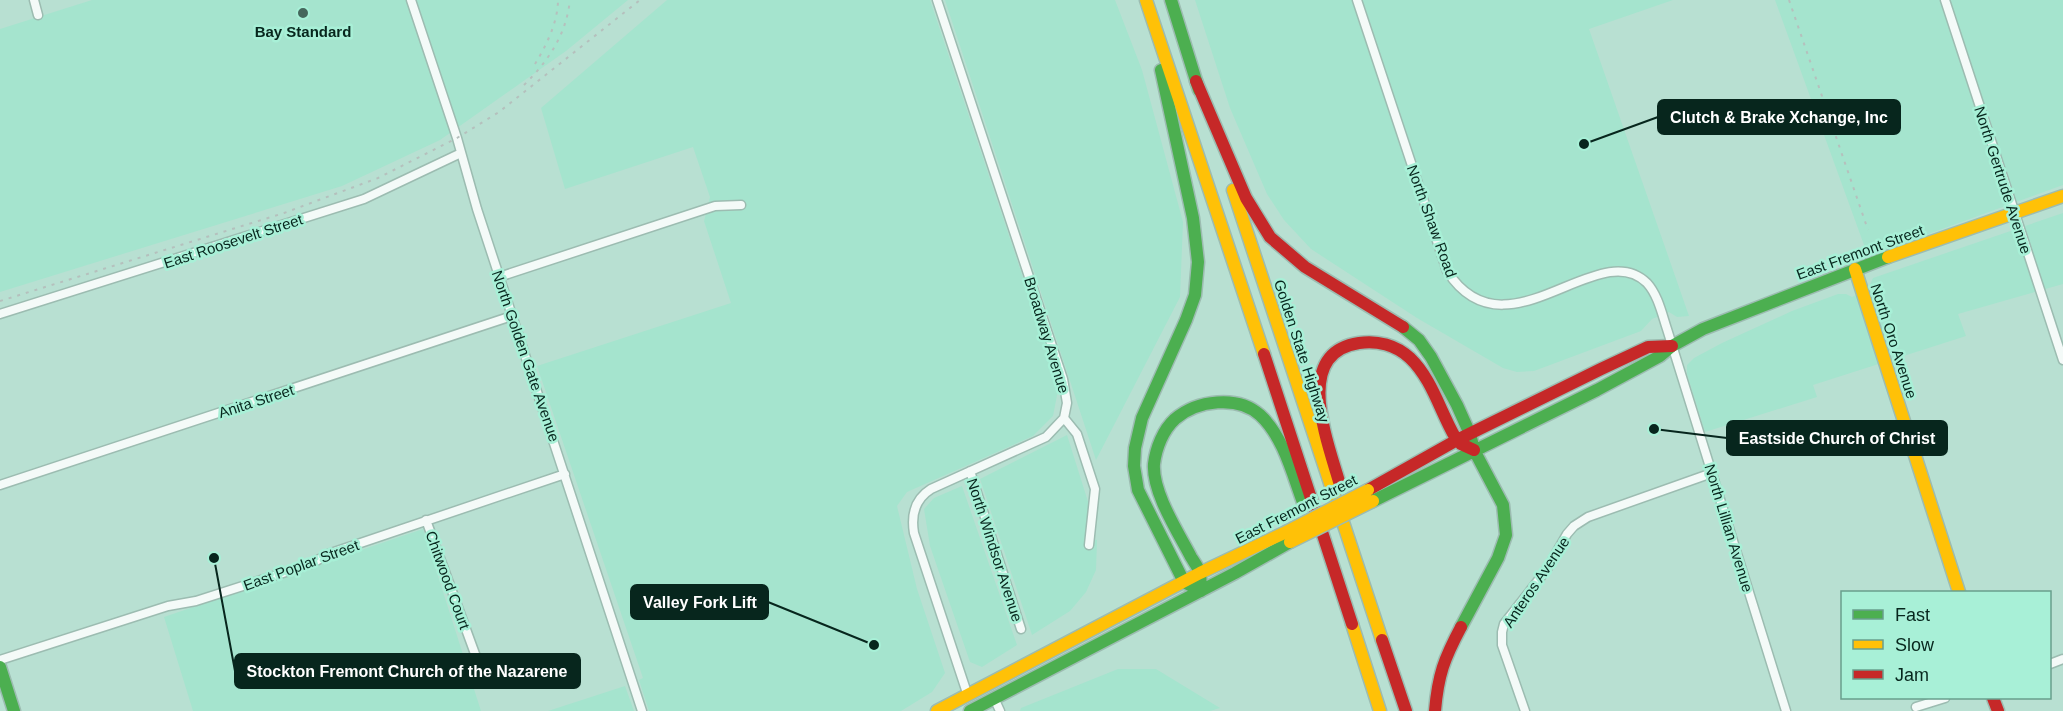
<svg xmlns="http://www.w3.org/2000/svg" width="2063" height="711" font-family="Arial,sans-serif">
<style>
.built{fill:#a5e4ce}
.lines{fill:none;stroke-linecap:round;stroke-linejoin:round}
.street-casing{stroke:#9cbcb1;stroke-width:11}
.fast-casing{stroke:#9cbcb1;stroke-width:15}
.slow-casing{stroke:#9cbcb1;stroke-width:15}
.jam-casing{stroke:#9cbcb1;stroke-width:15}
.street{stroke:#f4faf8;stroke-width:8}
.fast{stroke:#4caf50;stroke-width:12}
.slow{stroke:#ffc107;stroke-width:12}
.jam{stroke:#c62828;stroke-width:12}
.rail{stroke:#b5c0bd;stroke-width:2;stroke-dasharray:3 6;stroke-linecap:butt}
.slow-bridge-casing{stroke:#9cbcb1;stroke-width:15;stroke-linecap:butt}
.slow-bridge{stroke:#ffc107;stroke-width:12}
.poi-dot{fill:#45675c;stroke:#a8f0d7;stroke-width:2}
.labels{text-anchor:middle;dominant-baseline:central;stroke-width:5;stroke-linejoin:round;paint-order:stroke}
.poi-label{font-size:15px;font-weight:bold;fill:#07261d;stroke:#a8f0d7}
.street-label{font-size:15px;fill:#07261d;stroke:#a8f0d7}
.leader{fill:none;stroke:#07261d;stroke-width:2}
.callout-dot{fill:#07261d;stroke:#a8f0d7;stroke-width:2}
.callout{fill:#07261d;stroke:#07261d;stroke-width:2}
.callout-label{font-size:16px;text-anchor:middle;font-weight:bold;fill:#fff}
</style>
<rect width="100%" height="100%" fill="#b8e0d2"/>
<path class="built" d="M92 0H628L566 51 440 140 342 186 0 292V29Z
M667 0H930L1059 385 1053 416 1033 436 907 492 897 506 917 589 945 673 932 692 901 711H649L639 680 643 678 537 366 731 303 704 221 710 197 693 147 565 189 541 108Z
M945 0H1115L1142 70 1183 222 1180 297 1096 460Z
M1195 0H1673L1589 29 1689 316 1677 317 1669 312 1652 319 1641 331 1534 371 1517 372 1503 368 1417 318 1311 249 1284 220 1267 194 1230 108Z
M1775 0H2063V185L1868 256Z
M2063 213V284L1958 314 1966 336 1813 385 1817 397 1705 432 1687 374V365L1694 358 1722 343 1792 311 1838 294H1846L1852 297 1868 289 1873 278Z
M1067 435 1090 508 1086 538 1097 540 1096 570 1086 592 1070 611 1032 635 980 479Z
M962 486 1017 645 982 667 970 662 930 546 924 509 934 498Z
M423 529 481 711H193L164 617Z
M1118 669H1156L1220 708 1210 711H1020L1021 708Z
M625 686 634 711H548Z"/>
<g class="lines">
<g class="street-casing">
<path id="street" d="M34 0 38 15
M411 0 457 138 477 209 642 711
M937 0 1063 379 1067 403 1064 418 1046 437 931 489C915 499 911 515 914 533L968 696
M1357 0 1447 271C1506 362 1598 234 1647 283 1658 295 1662 314 1667 329L1786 711
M1945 0 2063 360
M499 277 715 206 741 205
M0 314 364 199 461 153
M1064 418 1077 434 1095 489 1089 545
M970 471 1021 629
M0 485 512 316
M426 520 482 673
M0 660 168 606 196 601 311 564 328 554 565 474
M2050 664 2063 659
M994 698 1000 711
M1916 707 1945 698
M1525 711 1502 645V632L1504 624 1547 569 1567 534 1574 526 1588 517 1712 473"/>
</g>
<g class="fast-casing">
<path id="fast" d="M1171 0 1199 90
M1161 70 1193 218 1198 262 1195 295 1186 320 1142 418 1135 448 1134 466 1138 490 1184 582 1201 591
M1403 327 1419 340 1431 357 1457 405 1470 434 1474 450 1503 505 1506 535 1498 558 1461 627
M1373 501 1597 390 1660 356 1672 346 1703 329 1888 257
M1201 591C1200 585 1201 578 1200 573 1198 567 1194 562 1191 557 1178 532 1152 492 1154 464 1156 448 1163 430 1175 419 1197 400 1238 395 1260 415 1284 437 1293 476 1304 505
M0 667 14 711
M970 711 1235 573 1290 542"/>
</g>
<g class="slow-casing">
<path id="slow" d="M1146 0 1264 354
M1233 190 1382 640
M1888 257 2063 196
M1855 269 1959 592
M1352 624 1380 711
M937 711 1200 573 1284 533"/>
</g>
<g class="jam-casing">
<path id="jam" d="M1196 81 1246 198 1270 237 1305 267 1403 327
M1264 354 1352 624
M1340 485C1329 445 1291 353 1359 343 1377 340 1396 345 1410 358 1432 379 1440 411 1455 437L1461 444 1474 450
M1368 490 1457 440 1601 369 1648 347 1672 346
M1382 640 1406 711
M1993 698 1998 711
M1435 711C1438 675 1444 659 1461 627"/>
</g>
<use href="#street" class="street"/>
<use href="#fast" class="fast"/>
<use href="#slow" class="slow"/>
<use href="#jam" class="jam"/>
<path class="rail" d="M1789 0 1868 230
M535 64C546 46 558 22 558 0
M524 85C549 60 566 35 570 0
M0 301 284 213 378 178 457 138 499 112 640 0"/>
<g class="slow-bridge-casing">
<path id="slow-bridge" d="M1284 533 1368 490
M1290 542 1373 501"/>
</g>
<use href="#slow-bridge" class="slow-bridge"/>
</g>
<circle class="poi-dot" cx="303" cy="13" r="6"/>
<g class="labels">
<g class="poi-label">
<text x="303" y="31">Bay Standard</text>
</g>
<g class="street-label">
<text transform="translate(2003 180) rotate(72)">North Gertrude Avenue</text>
<text transform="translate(1432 221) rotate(70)">North Shaw Road</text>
<text transform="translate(233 241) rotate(-18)">East Roosevelt Street</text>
<text transform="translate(1860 252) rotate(-20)">East Fremont Street</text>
<text transform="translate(1047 335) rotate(73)">Broadway Avenue</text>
<text transform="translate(1894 341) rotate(72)">North Oro Avenue</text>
<text transform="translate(1302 351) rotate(72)">Golden State Highway</text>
<text transform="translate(526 356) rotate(71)">North Golden Gate Avenue</text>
<text transform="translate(256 401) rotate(-18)">Anita Street</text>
<text transform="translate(1296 509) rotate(-27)">East Fremont Street</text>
<text transform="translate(1729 528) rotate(73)">North Lillian Avenue</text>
<text transform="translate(995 550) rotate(72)">North Windsor Avenue</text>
<text transform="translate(301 565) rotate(-20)">East Poplar Street</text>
<text transform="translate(448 580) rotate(70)">Chitwood Court</text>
<text transform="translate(1536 582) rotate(-56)">Anteros Avenue</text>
</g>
</g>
<path class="leader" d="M1584 144L1658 117M1654 429L1727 438M874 645L768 602M214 558L235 671"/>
<g class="callout-dot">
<circle cx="1584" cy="144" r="6"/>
<circle cx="1654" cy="429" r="6"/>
<circle cx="874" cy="645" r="6"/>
<circle cx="214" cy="558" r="6"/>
</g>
<g class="callout">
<rect x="1658" y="100" width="242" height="34" rx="6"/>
<rect x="1727" y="421" width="220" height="34" rx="6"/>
<rect x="631" y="585" width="137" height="34" rx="6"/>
<rect x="235" y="654" width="345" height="34" rx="6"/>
</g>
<g class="callout-label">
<text x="1779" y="123">Clutch &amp; Brake Xchange, Inc</text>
<text x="1837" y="444">Eastside Church of Christ</text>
<text x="700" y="608">Valley Fork Lift</text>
<text x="407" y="677">Stockton Fremont Church of the Nazarene</text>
</g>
<rect x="1841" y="591" width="210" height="108" fill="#a8f0d7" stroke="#689f8d" stroke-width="1.5"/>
<rect x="1853" y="610" width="30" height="9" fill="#4caf50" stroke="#689f8d" stroke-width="1.5"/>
<text x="1895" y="621" font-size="18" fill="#07261d">Fast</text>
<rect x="1853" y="640" width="30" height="9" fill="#ffc107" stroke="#689f8d" stroke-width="1.5"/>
<text x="1895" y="651" font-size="18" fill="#07261d">Slow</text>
<rect x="1853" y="670" width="30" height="9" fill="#c62828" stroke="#689f8d" stroke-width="1.5"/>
<text x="1895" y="681" font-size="18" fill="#07261d">Jam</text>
</svg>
